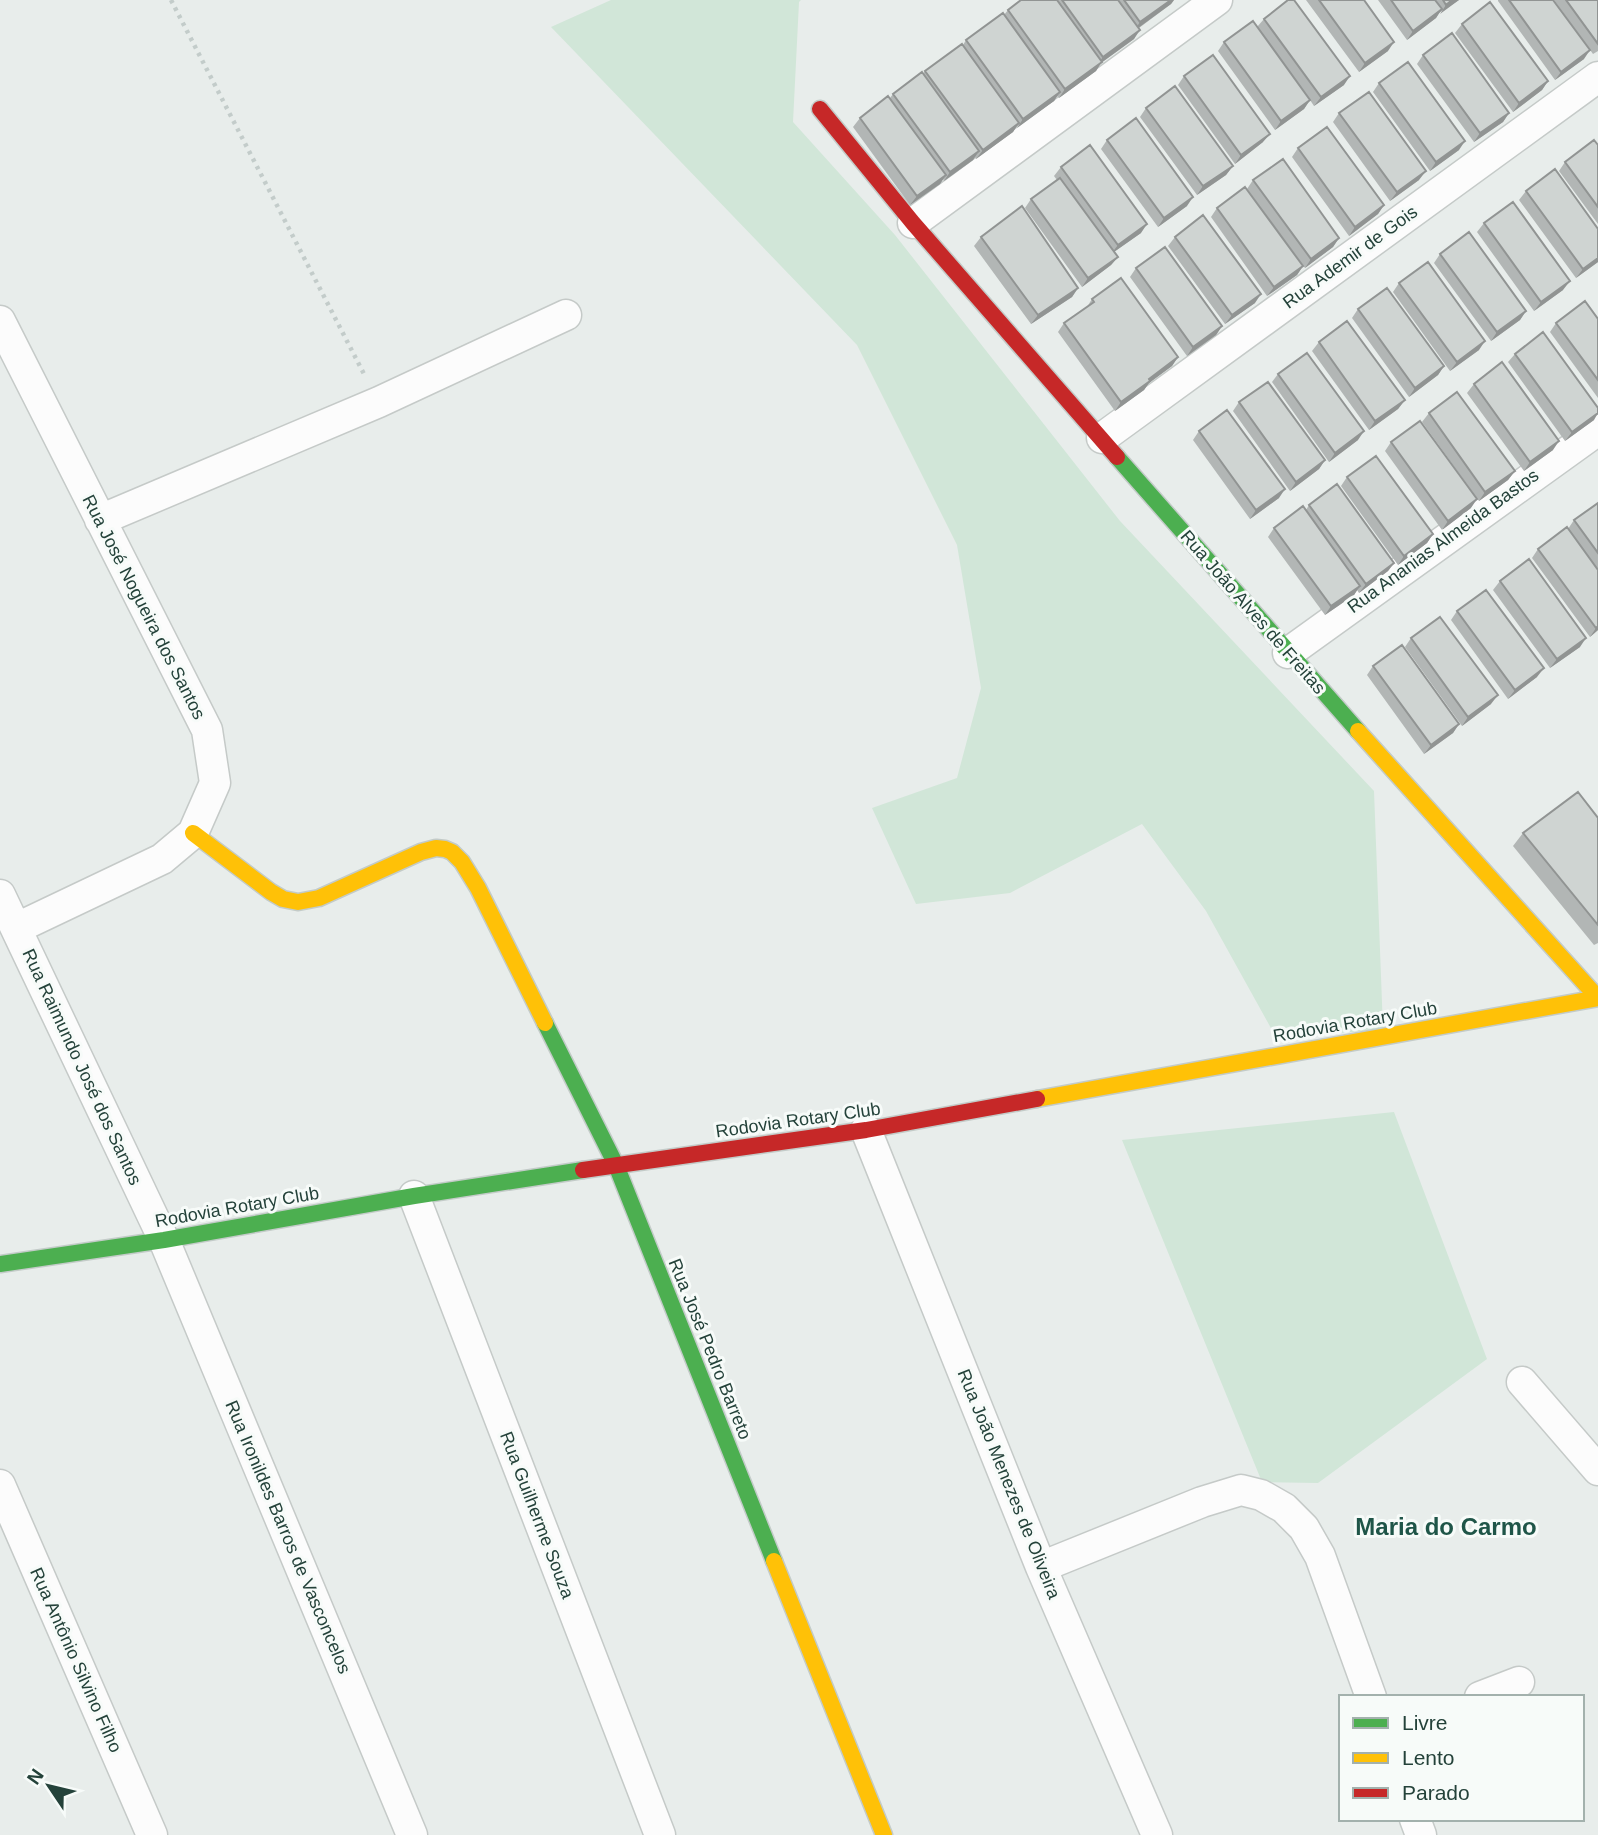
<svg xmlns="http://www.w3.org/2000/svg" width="1598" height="1835" font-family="Helvetica,sans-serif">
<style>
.green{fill:#d1e6d8}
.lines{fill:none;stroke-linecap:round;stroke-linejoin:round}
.street-casing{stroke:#c5cac8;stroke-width:33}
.fast-casing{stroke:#c3cbc8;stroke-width:19}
.slow-casing{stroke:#c3cbc8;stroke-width:19}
.jam-casing{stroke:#c3cbc8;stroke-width:19}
.path{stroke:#c3ccca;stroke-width:4.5;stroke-dasharray:3.5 5;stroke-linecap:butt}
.street{stroke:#fcfcfc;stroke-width:30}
.fast{stroke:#4caf50;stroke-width:16}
.slow{stroke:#ffc107;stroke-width:16}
.jam{stroke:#c62828;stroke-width:16}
.wall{fill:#b2b6b5}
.shaded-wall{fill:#919493}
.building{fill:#cfd4d2;stroke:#919493;stroke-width:2}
.labels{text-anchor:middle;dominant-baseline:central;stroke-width:6;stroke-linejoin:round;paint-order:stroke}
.street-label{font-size:18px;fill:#24423a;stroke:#f7fbf9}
.district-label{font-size:24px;font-weight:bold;fill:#1f5548;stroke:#f7fbf9}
</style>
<rect width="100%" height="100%" fill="#e8edeb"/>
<path class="green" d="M611 0H801L799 2 793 122 895 235 1120 521 1374 791 1383 1029 1277 1039 1206 911 1142 824 1010 893 916 904 872 808 957 778 981 688 957 545 857 345 551 27Z
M1394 1112 1487 1359 1318 1483 1262 1482 1122 1140Z"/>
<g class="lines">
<g class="street-casing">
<path id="street" d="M913 223 1217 0
M0 321 207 730 215 783 193 833 162 859 17 928
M1102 438 1598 77
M100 520 379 402 566 315
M1288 653 1598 430
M0 895 164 1240 412 1835
M866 1130 1041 1567 1157 1835
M414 1196 660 1835
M1522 1382 1598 1470
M0 1485 152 1835
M1041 1567 1202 1502 1241 1490 1261 1495 1284 1508 1304 1528 1320 1556 1371 1697
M1480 1697 1519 1682
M1415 1819 1421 1835"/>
</g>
<g class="fast-casing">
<path id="fast" d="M1117 457 1358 731
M545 1023 616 1165 774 1561
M0 1264 164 1240 414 1196 583 1170"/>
</g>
<g class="slow-casing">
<path id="slow" d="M1358 731 1598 998
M193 833 271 892 283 899 298 902 319 898 421 852 436 848 445 849 452 852 462 862 478 888 545 1023
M1037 1099 1598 998
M774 1561 884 1835"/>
</g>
<g class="jam-casing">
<path id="jam" d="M820 109 913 223 1117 457
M583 1170 866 1130 1037 1099"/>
</g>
<path class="path" d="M171 0 364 374"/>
<use href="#street" class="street"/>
<use href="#fast" class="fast"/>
<use href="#slow" class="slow"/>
<use href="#jam" class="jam"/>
</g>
<path class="wall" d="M1021 0H1174L1171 4 1139 28 1134 39 1101 63 1096 71 1059 98 1057 96 1054 101 1016 127 1013 132 976 159 975 157 973 160 944 181 943 179 940 184 910 205 853 127 860 118 890 98 893 94 923 74 925 71 963 45 966 40 1004 15 1008 10Z
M1306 0H1364L1388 51 1359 72Z
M1378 0H1459L1439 13 1436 18 1407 40Z
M1498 0H1553L1584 59 1555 80 1498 1Z
M1554 0H1598V51L1593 54Z
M1264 19 1344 85 1314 106 1310 100 1304 109 1275 130 1218 51 1224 42 1257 27Z
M1462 24 1548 81 1542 90 1513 112 1455 33Z
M1423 55 1509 113 1503 122 1474 142 1417 64Z
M1184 76 1263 142 1235 164 1178 85Z
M1379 83 1459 150 1430 171 1373 92Z
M1146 108 1233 166 1226 175 1197 195 1140 117Z
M1339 113 1419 180 1390 201 1333 122Z
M1107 140 1187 206 1158 227 1101 149Z
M1598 145V224L1559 171 1565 162Z
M1298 148 1384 205 1378 214 1349 236 1292 157Z
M1061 167 1141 233 1114 252 1118 257 1111 265 1082 287 1025 208 1031 199 1057 180 1054 176Z
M1253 180 1339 238 1333 247 1305 268 1247 189Z
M1526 191 1598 262 1576 278 1519 200Z
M1217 208 1303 266 1297 275 1267 296 1211 217Z
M1484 223 1563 290 1534 311 1477 232Z
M981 237 1078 288 1072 297 1031 324 974 246Z
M1175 237 1255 303 1225 324 1168 246Z
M1440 254 1526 311 1520 320 1491 341 1434 263Z
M1136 268 1222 326 1216 335 1187 356 1130 277Z
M1399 283 1479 350 1450 371 1393 292Z
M1092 299 1178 357 1172 366 1149 383 1144 390 1115 411 1058 332 1064 323 1087 307Z
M1358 309 1444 366 1438 375 1409 397 1352 318Z
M1598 319V398L1550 332 1556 323Z
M1319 342 1405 400 1398 409 1369 430 1312 351Z
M1515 354 1594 420 1565 441 1508 362Z
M1278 374 1358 440 1329 462 1272 382Z
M1474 384 1553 450 1524 471 1467 393Z
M1239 402 1325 460 1319 469 1290 491 1233 411Z
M1429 413 1515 471 1508 480 1479 501 1422 422Z
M1199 431 1279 498 1250 519 1193 440Z
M1391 442 1471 508 1442 530 1385 451Z
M1347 477 1433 534 1427 543 1398 565 1341 486Z
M1598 503V630L1590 637 1532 558 1538 549 1568 529 1574 520Z
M1309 505 1394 563 1388 571 1359 593 1357 590 1354 595 1325 615 1268 537 1274 528 1306 510Z
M1500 581 1580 647 1550 668 1493 590Z
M1457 611 1537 677 1508 699 1451 620Z
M1411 638 1491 704 1462 726 1405 647Z
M1373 666 1459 724 1453 733 1424 754 1367 675Z
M1598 818V943L1594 945 1513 846 1523 833Z"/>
<path class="shaded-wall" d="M1171 0H1174L1171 4 1134 31 1140 22Z
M1452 0H1459L1440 14 1446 5Z
M1442 9 1436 18 1407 40 1413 31Z
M1140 30 1134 39 1101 63 1096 71 1059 98 1065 89 1097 65 1103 57Z
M1394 42 1388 51 1359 72 1365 63Z
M1590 50 1584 59 1555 80 1561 72Z
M1350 76 1344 85 1314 106 1321 97Z
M1548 81 1542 90 1513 112 1519 103Z
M1060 92 1054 101 1017 128 1023 119Z
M1310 100 1304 109 1275 130 1281 121Z
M1509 113 1503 122 1474 142 1480 133Z
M1019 123 1013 132 976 159 983 150Z
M1270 134 1263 142 1235 164 1241 155Z
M1465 141 1459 150 1430 171 1436 162Z
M979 151 973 160 944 181 950 172Z
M1233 166 1226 175 1197 195 1203 186Z
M1426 171 1419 180 1390 201 1397 192Z
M946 175 940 184 910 205 917 196Z
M1193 197 1187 206 1158 227 1164 218Z
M1384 205 1378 214 1349 236 1355 227Z
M1147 224 1141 233 1111 254 1118 245Z
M1339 238 1333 247 1305 268 1311 259Z
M1118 257 1111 265 1082 287 1088 278Z
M1598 258V262L1576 278 1583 269Z
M1303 266 1297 275 1267 296 1274 287Z
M1570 281 1563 290 1534 311 1541 302Z
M1078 288 1072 297 1031 324 1038 315Z
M1261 294 1255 303 1225 324 1232 315Z
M1526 311 1520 320 1491 341 1497 332Z
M1222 326 1216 335 1187 356 1193 347Z
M1485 341 1479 350 1450 371 1457 362Z
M1178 357 1172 366 1149 383 1144 390 1115 411 1121 402 1149 379Z
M1444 366 1438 375 1409 397 1415 388Z
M1405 400 1398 409 1369 430 1375 421Z
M1598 413 1594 420 1565 441 1572 432Z
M1364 431 1358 440 1329 462 1335 453Z
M1559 441 1553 450 1524 471 1530 462Z
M1325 460 1319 469 1290 491 1296 482Z
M1515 471 1508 480 1479 501 1485 492Z
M1285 489 1279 498 1250 519 1256 510Z
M1477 499 1471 508 1442 530 1448 521Z
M1433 534 1427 543 1398 565 1404 556Z
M1394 563 1388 571 1359 593 1366 584Z
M1360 586 1354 595 1325 615 1331 606Z
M1598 626V630L1590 637 1596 628Z
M1586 638 1580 647 1550 668 1557 659Z
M1544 668 1537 677 1508 699 1515 690Z
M1498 695 1491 704 1462 726 1468 717Z
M1459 724 1453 733 1424 754 1431 745Z"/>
<path class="building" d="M1021 0H1057L1102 62 1065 89 1008 10Z
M1062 0H1118L1140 30 1103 57Z
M1124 0H1171L1140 22Z
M1288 0H1294L1350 76 1321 97 1264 19Z
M1319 0H1364L1394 42 1365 63Z
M1391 0H1435L1442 9 1413 31Z
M1443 0H1452L1446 5Z
M1509 0H1553L1590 50 1561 72Z
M1566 0H1598V44Z
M1490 2 1548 81 1519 103 1462 24Z
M1003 13 1060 92 1023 119 966 40Z
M1253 21 1310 100 1281 121 1224 42Z
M1452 33 1509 113 1480 133 1423 55Z
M962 44 1019 123 983 150 925 71Z
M1213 55 1270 134 1241 155 1184 76Z
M1408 62 1465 141 1436 162 1379 83Z
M922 72 979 151 950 172 893 94Z
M1175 86 1233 166 1203 186 1146 108Z
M1369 92 1426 171 1397 192 1339 113Z
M888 96 946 175 917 196 860 118Z
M1136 118 1193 197 1164 218 1107 140Z
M1327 127 1384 205 1355 227 1298 148Z
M1594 140 1598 145V207L1565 162Z
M1090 145 1147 224 1118 245 1061 167Z
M1283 159 1339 238 1311 259 1253 180Z
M1555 169 1598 229V258L1583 269 1526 191Z
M1060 178 1118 257 1088 278 1031 199Z
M1245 187 1303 266 1274 287 1217 208Z
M1513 202 1570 281 1541 302 1484 223Z
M1022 206 1078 288 1038 315 981 237Z
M1203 215 1261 294 1232 315 1175 237Z
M1469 232 1526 311 1497 332 1440 254Z
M1165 247 1222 326 1193 347 1136 268Z
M1428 262 1485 341 1457 362 1399 283Z
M1121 278 1178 357 1149 379 1150 381 1121 402 1064 323 1094 302 1092 299Z
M1387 288 1444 366 1415 388 1358 309Z
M1585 301 1598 319V380L1556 323Z
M1347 321 1405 400 1375 421 1319 342Z
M1543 332 1598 408V413L1572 432 1515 354Z
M1307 353 1364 431 1335 453 1278 374Z
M1502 362 1559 441 1530 462 1474 384Z
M1268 382 1325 460 1296 482 1239 402Z
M1457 392 1515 471 1485 492 1429 413Z
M1227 410 1285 489 1256 510 1199 431Z
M1420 421 1477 499 1448 521 1391 442Z
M1376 456 1433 534 1404 556 1347 477Z
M1337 484 1394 563 1366 584 1309 505Z
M1598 503V553L1574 520Z
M1303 506 1360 586 1331 606 1274 528Z
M1567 527 1598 570V626L1596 628 1538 549Z
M1529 559 1586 638 1557 659 1500 581Z
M1486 590 1544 668 1515 690 1457 611Z
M1440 617 1498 695 1468 717 1411 638Z
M1402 645 1459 724 1431 745 1373 666Z
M1578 792 1598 818V925L1523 833Z"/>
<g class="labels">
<g class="street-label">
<text transform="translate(1350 257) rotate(-36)">Rua Ademir de Gois</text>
<text transform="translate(1443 541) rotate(-36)">Rua Ananias Almeida Bastos</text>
<text transform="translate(144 607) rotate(63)">Rua José Nogueira dos Santos</text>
<text transform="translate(1253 612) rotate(49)">Rua João Alves de Freitas</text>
<text transform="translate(1355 1022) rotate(-10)">Rodovia Rotary Club</text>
<text transform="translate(82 1067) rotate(65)">Rua Raimundo José dos Santos</text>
<text transform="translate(798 1120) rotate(-8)">Rodovia Rotary Club</text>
<text transform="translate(237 1207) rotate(-10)">Rodovia Rotary Club</text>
<text transform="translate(710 1349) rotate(68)">Rua José Pedro Barreto</text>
<text transform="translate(1009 1484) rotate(68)">Rua João Menezes de Oliveira</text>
<text transform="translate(537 1515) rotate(69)">Rua Guilherme Souza</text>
<text transform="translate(288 1537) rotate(67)">Rua Ironildes Barros de Vasconcelos</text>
<text transform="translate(76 1660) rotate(66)">Rua Antônio Silvino Filho</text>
</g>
<g class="district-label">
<text x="1446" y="1526">Maria do Carmo</text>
</g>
</g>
<rect x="1339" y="1695" width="245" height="126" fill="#f7fbf9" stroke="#a3b1ad" stroke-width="2"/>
<rect x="1353" y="1718" width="35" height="10" fill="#4caf50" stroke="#a3b1ad" stroke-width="2"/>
<text x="1402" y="1730" font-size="21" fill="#24423a">Livre</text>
<rect x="1353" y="1753" width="35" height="10" fill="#ffc107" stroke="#a3b1ad" stroke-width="2"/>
<text x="1402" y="1765" font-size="21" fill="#24423a">Lento</text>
<rect x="1353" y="1788" width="35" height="10" fill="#c62828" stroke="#a3b1ad" stroke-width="2"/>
<text x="1402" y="1800" font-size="21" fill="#24423a">Parado</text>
<g transform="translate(49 1786) rotate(305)" stroke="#f7fbf9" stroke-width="5" paint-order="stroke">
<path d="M0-5L12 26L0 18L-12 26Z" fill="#24423a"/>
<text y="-10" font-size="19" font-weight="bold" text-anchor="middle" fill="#24423a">N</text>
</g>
</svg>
